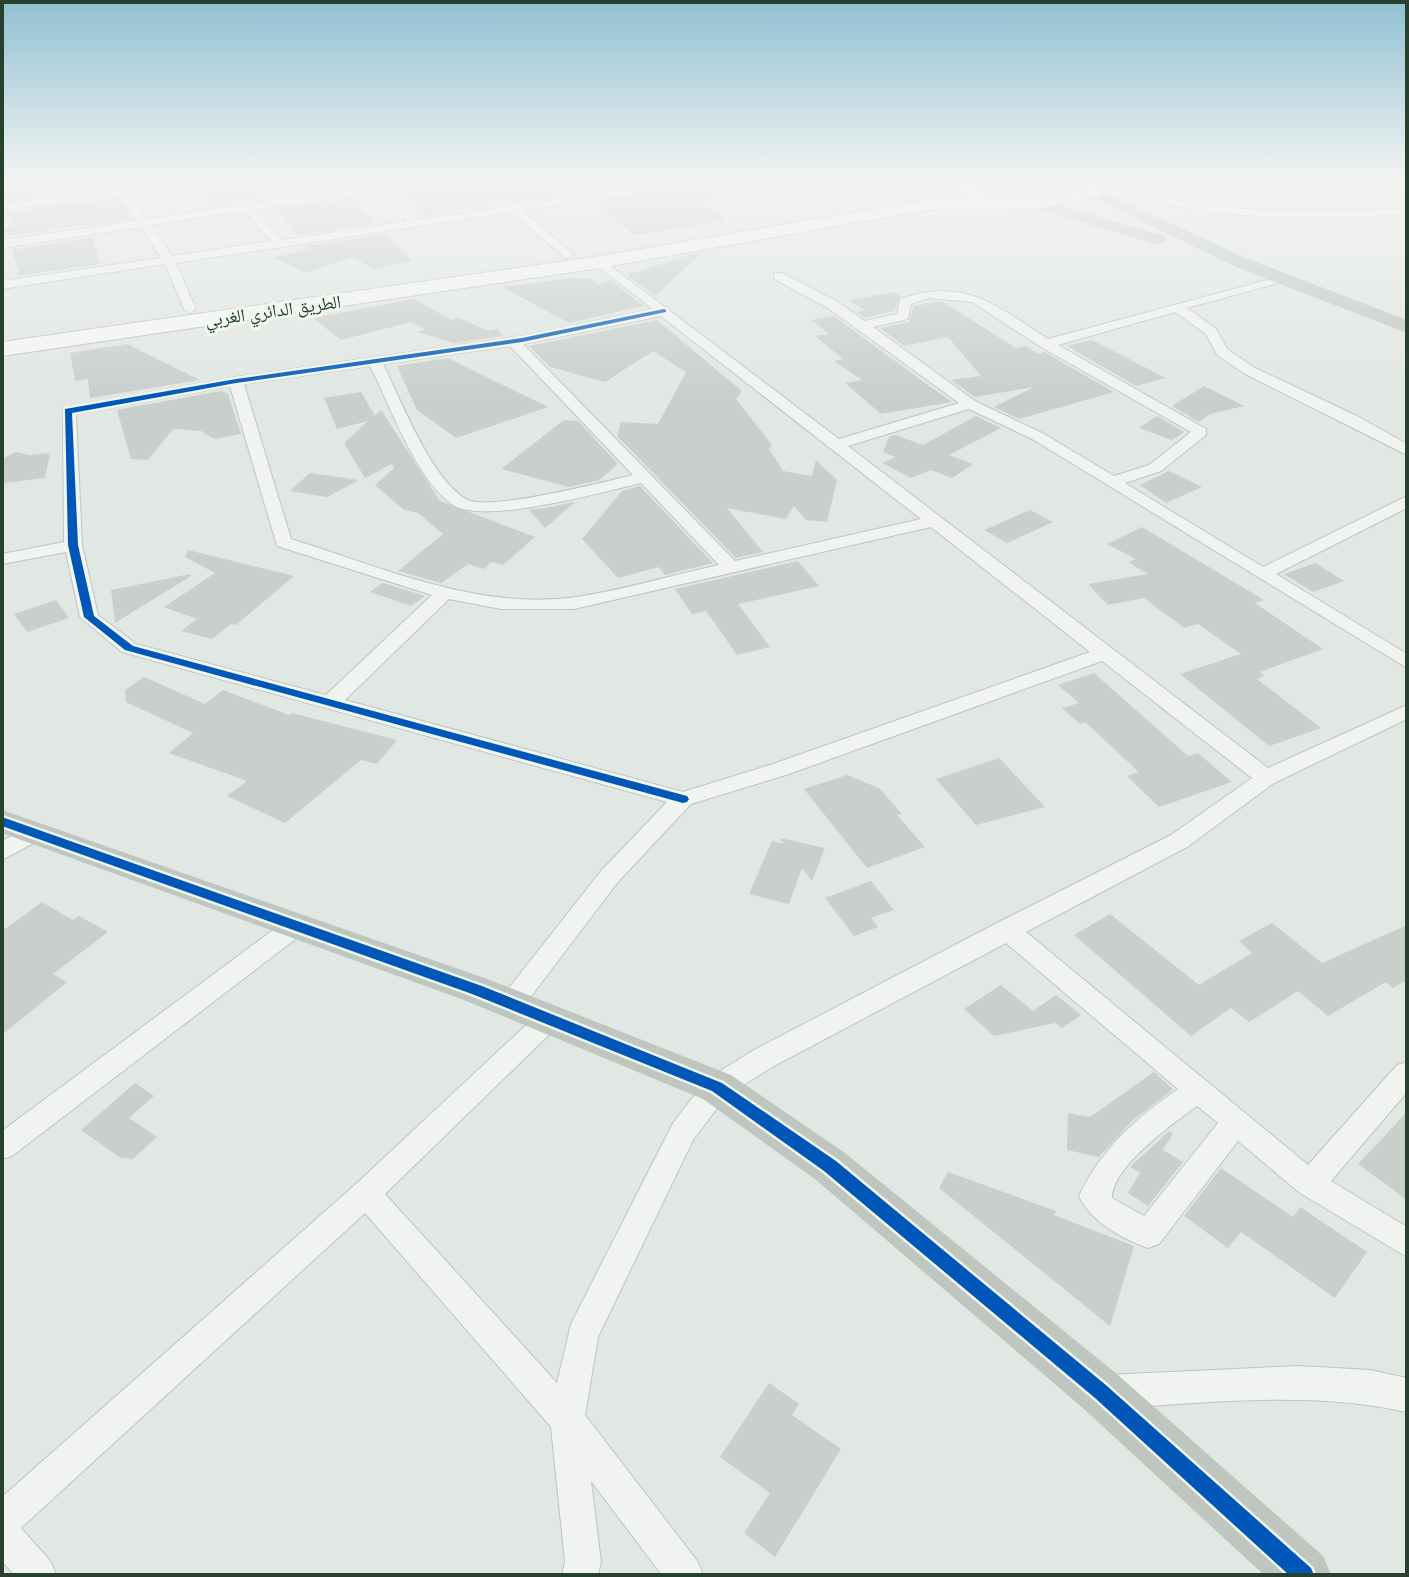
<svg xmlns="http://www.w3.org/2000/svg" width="1409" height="1577" font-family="Ubuntu,'Noto Naskh Arabic',sans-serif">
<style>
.building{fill:#c9cfcb}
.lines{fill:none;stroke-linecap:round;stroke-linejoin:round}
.street-casing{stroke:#bfc5c0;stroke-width:2}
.primary-casing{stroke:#bdc5bf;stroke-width:2}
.street{fill:#f1f3f1;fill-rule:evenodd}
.secondary{fill:#bfc6c0;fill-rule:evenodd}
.primary{fill:#f5f6f5;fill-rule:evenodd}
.cycleway-casing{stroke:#eff7f0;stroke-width:5}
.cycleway{fill:#0057b8;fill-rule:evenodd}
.labels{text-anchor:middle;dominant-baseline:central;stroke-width:6;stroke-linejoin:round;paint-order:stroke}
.far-street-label{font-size:18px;fill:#27412d;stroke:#eff7f0}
</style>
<rect width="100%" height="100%" fill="#e1e7e2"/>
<path class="building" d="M42 177H69L72 184 99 181 103 188 2 201V193L46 187Z
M187 177 240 179 263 198 212 206Z
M276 177H335L344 187 281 196 264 179Z
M467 177H689L508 203 502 200 426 216 403 191Z
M707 184 732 195 699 200 727 220 634 235 595 202Z
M119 198 132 219 7 236 4 228 15 225 5 213Z
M354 198 375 223 296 235 276 210Z
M385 234 412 261 373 269 353 257 306 273 274 258 308 249 306 246Z
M93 237 100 264 16 276 19 271 12 250Z
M701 253 655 296 627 275 689 255Z
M573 278 591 279 598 285 611 280 644 306 569 323 502 287Z
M895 292 900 296 894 311 865 318 856 312 864 310 849 300Z
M413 299 452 320 459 318 488 331 498 329 503 336 453 343 418 332 425 329 411 322 341 340 313 318Z
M935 302H943L1016 348 1026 346 1039 354 1044 352 1114 392 1019 419 994 407 1034 387 975 397 951 380 981 376 948 337 904 346 880 328 909 322 914 306Z
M834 316 925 383 952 402 881 414 845 383 862 380 834 361 843 359 815 336 829 334 811 320Z
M657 320 742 391 736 399 772 445 769 449 783 471 812 476 816 460 837 480 827 522 806 520 794 506 786 519 727 508 763 552 736 558 617 436 621 422 658 424 686 372 653 351 605 382 550 367 529 346Z
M1092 340 1166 378 1136 386 1067 346Z
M127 344 200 380 90 398 88 379 75 381 70 353Z
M448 358 548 407 456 438 417 410 397 366Z
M1204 386 1244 406 1210 414 1199 422 1172 406Z
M221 391 228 394 241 434 214 439 201 431 173 429 148 460 131 459 117 410Z
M361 392 375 416 381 410 440 501 535 537 503 565 491 562 484 569 468 564 441 583 398 571 443 534 418 513 403 509 375 485 394 468 392 464 365 478 344 443 368 421 337 429 324 398Z
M976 416 1001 428 949 455 973 464 952 478 931 470 911 478 882 463 896 457 883 452 889 437 895 435 923 445Z
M1157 416 1184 432 1172 440 1139 428Z
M564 420 578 421 618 464 599 480 569 487 501 469Z
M16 452 29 455 50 453 45 478 2 483V459Z
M1169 471 1202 487 1166 503 1140 485Z
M310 473 359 480 327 497 290 491Z
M640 486 713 563 665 575 659 567 618 578 582 539 622 491Z
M575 502 545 528 529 510 546 508Z
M1030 510 1053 522 1007 543 984 530Z
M1142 527 1264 600 1255 603 1323 649 1260 672 1265 676 1257 679 1321 728 1269 746 1180 674 1241 654 1198 624 1184 628 1144 598 1108 605 1088 584 1148 574 1128 562 1136 559 1107 544Z
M188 550 294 576 236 625 231 624 212 639 181 631 197 619 164 607 215 573 185 557Z
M798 561 819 586 738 604 770 647 737 655 706 611 692 614 675 589Z
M1315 563 1344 581 1313 592 1284 574Z
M190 574 191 576 115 623 111 590Z
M383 583 425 596 411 606 370 592Z
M56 600 69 618 27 632 14 614Z
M1094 673 1188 756 1198 753 1232 782 1159 807 1127 776 1139 772 1085 722 1080 724 1062 708 1079 703 1058 685Z
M144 677 205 704 223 690 289 715 292 713 397 740 377 764 361 760 285 823 227 796 247 781 169 753 193 733 126 702 125 690Z
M999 758 1045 807 976 825 936 779Z
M847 775 879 788 902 814 897 815 925 847 867 868 804 789Z
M780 838 825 848 812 881 802 868 789 904 749 894 772 841 784 844Z
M871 881 894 910 871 918 878 927 854 936 825 898Z
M42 902 73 920 79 916 108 932 53 974 67 982 2 1035V931Z
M1110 914 1199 985 1252 953 1239 941 1272 923 1322 963 1407 925V980L1393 988 1386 982 1328 1016 1298 991 1249 1022 1231 1008 1191 1036 1074 935Z
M1001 985 1033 1011 1056 995 1081 1015 1062 1028 1055 1023 994 1036 964 1009Z
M1154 1072 1173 1089 1132 1121 1099 1157 1067 1150 1068 1113 1090 1117Z
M135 1083 154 1096 129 1118 157 1137 133 1159 121 1158 81 1130Z
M1407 1112V1200L1358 1164Z
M1169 1131 1173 1133 1163 1150 1183 1162 1148 1206 1128 1193 1140 1173 1130 1167Z
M1221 1168 1293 1217 1300 1207 1367 1252 1335 1298 1241 1232 1228 1248 1184 1216Z
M948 1172 1056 1211 1054 1215 1134 1246 1110 1326 939 1188Z
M769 1383 799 1404 792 1415 841 1449 775 1557 744 1533 770 1493 720 1457Z"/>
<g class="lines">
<g class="street-casing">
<path id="street" d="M108 177H118L147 219 269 201 248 177H258L280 199 379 185 375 180 380 177 389 184 464 177 393 190 417 220 707 177H730L522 211 571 252 573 255 567 259 511 212 176 263 196 309 190 313 184 309 165 264 2 289V281L161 258 141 227 2 248V240L137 221 120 195 2 210V204L116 189ZM383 191 407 221 282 240 255 210ZM244 211 271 241 172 256 151 225Z
M1345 177H1407V182L1350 180Z
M1099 180C1132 186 1163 199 1196 204 1265 214 1337 212 1407 208V214C1337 219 1267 220 1197 210 1163 205 1129 193 1095 185Z
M600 258 839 439 959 403 828 308 774 279V273H782L838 302 864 321 897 314 900 299C966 277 995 305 1048 339L1286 275V281L1187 308 1216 329 1227 349 1255 368 1357 416 1407 444V455L1245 374 1217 355 1206 334 1175 312 1058 345 1206 429V435L1161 471 1125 483 1263 567 1407 496V508L1276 574 1407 654V668L1034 440 969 409 848 446 1268 768 1407 705V719L1274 783 1187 847 1026 932 1308 1165 1397 1065 1407 1062V1092L1331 1181 1407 1227V1257L1300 1193 1238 1141 1159 1244 1148 1248C1121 1238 1091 1222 1079 1196 1101 1149 1136 1118 1178 1089L1006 943 774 1066 727 1095 693 1140 598 1337 585 1415 698 1562 703 1575H662L591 1481 601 1562 598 1575H562L565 1562 551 1427 365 1213 21 1528 51 1562 56 1575H14L2 1561V1497L356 1184 540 1012 549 1009 558 1012 562 1019 558 1026 385 1194 557 1383 571 1324 673 1123 707 1079 754 1050 997 923 1171 835 1252 778 1102 661 789 774 691 804 617 883 520 1011 511 1014 502 1011 498 1004 502 997 601 871 667 802 122 652 80 617 66 552 2 564V554L64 542 63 408 236 377 522 336 653 309 596 265V259ZM929 298 972 302 1041 347 1191 432 1149 465 1114 476 1044 434 975 401 873 327 908 319 911 304ZM661 316 921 519 735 561 523 344ZM510 346 633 475C604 482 492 511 468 500 432 482 401 400 383 364ZM370 366C390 405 417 483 455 506 487 524 603 492 641 483L719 565C672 575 624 590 576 597 479 611 381 567 291 539L244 384ZM230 386 277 546 432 595 326 695 136 644 98 615 82 545 76 414ZM931 527 1090 652 773 764 683 792 345 700 449 599 501 609H574ZM1197 1106 1218 1123 1144 1216 1112 1198C1112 1167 1173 1123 1197 1106Z
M33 825 44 833 41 839 2 860V841Z
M297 916 306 919 309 925 306 931 12 1156 2 1159V1131L288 919Z
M1299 1366 1370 1370 1407 1378V1412C1308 1390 1206 1403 1106 1409L1094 1404 1089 1392 1094 1380 1106 1375Z"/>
</g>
<g class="primary-casing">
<path id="primary" d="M949 177C967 177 971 187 988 193 1013 201 1068 203 1088 185L1082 177H1099L1106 185 1099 196 1041 208 927 210 600 268 2 356V342L600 256 927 200 971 198 959 192Z"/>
</g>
<use href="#street" class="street"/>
<path class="secondary" d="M1093 187 1248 259 1407 320V333L1236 267 1088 195V189Z
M1036 198 1164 236 1166 240 1158 245 1030 206 1028 203Z
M2 810 490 980 731 1075 845 1153 1118 1375 1323 1556 1331 1575H1264L1084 1409 815 1179 703 1099 464 1000 2 833Z"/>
<use href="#primary" class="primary"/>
<g class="cycleway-casing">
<path id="cycleway" d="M664 309 666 310V312L522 342 236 383 72 413 78 545 94 616 133 646 687 796 689 799 687 802 683 803 125 650 84 617 68 545 65 409 236 379 522 338Z
M2 817 482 986 722 1083 836 1161 1107 1386 1311 1568 1314 1575H1289L1095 1398 824 1171 712 1091 472 994 2 826Z"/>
</g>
<use href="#cycleway" class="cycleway"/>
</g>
<linearGradient id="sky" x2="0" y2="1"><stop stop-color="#91c0d2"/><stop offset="0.45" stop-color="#f2f4f2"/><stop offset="1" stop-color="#f2f4f2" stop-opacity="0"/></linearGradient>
<rect width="1409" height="397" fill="url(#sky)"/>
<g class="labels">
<g class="far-street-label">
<text transform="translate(273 310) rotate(-8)">الطريق الدائري الغربي</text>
</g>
</g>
<rect width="1409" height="1577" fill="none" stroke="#27412d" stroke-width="8"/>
</svg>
